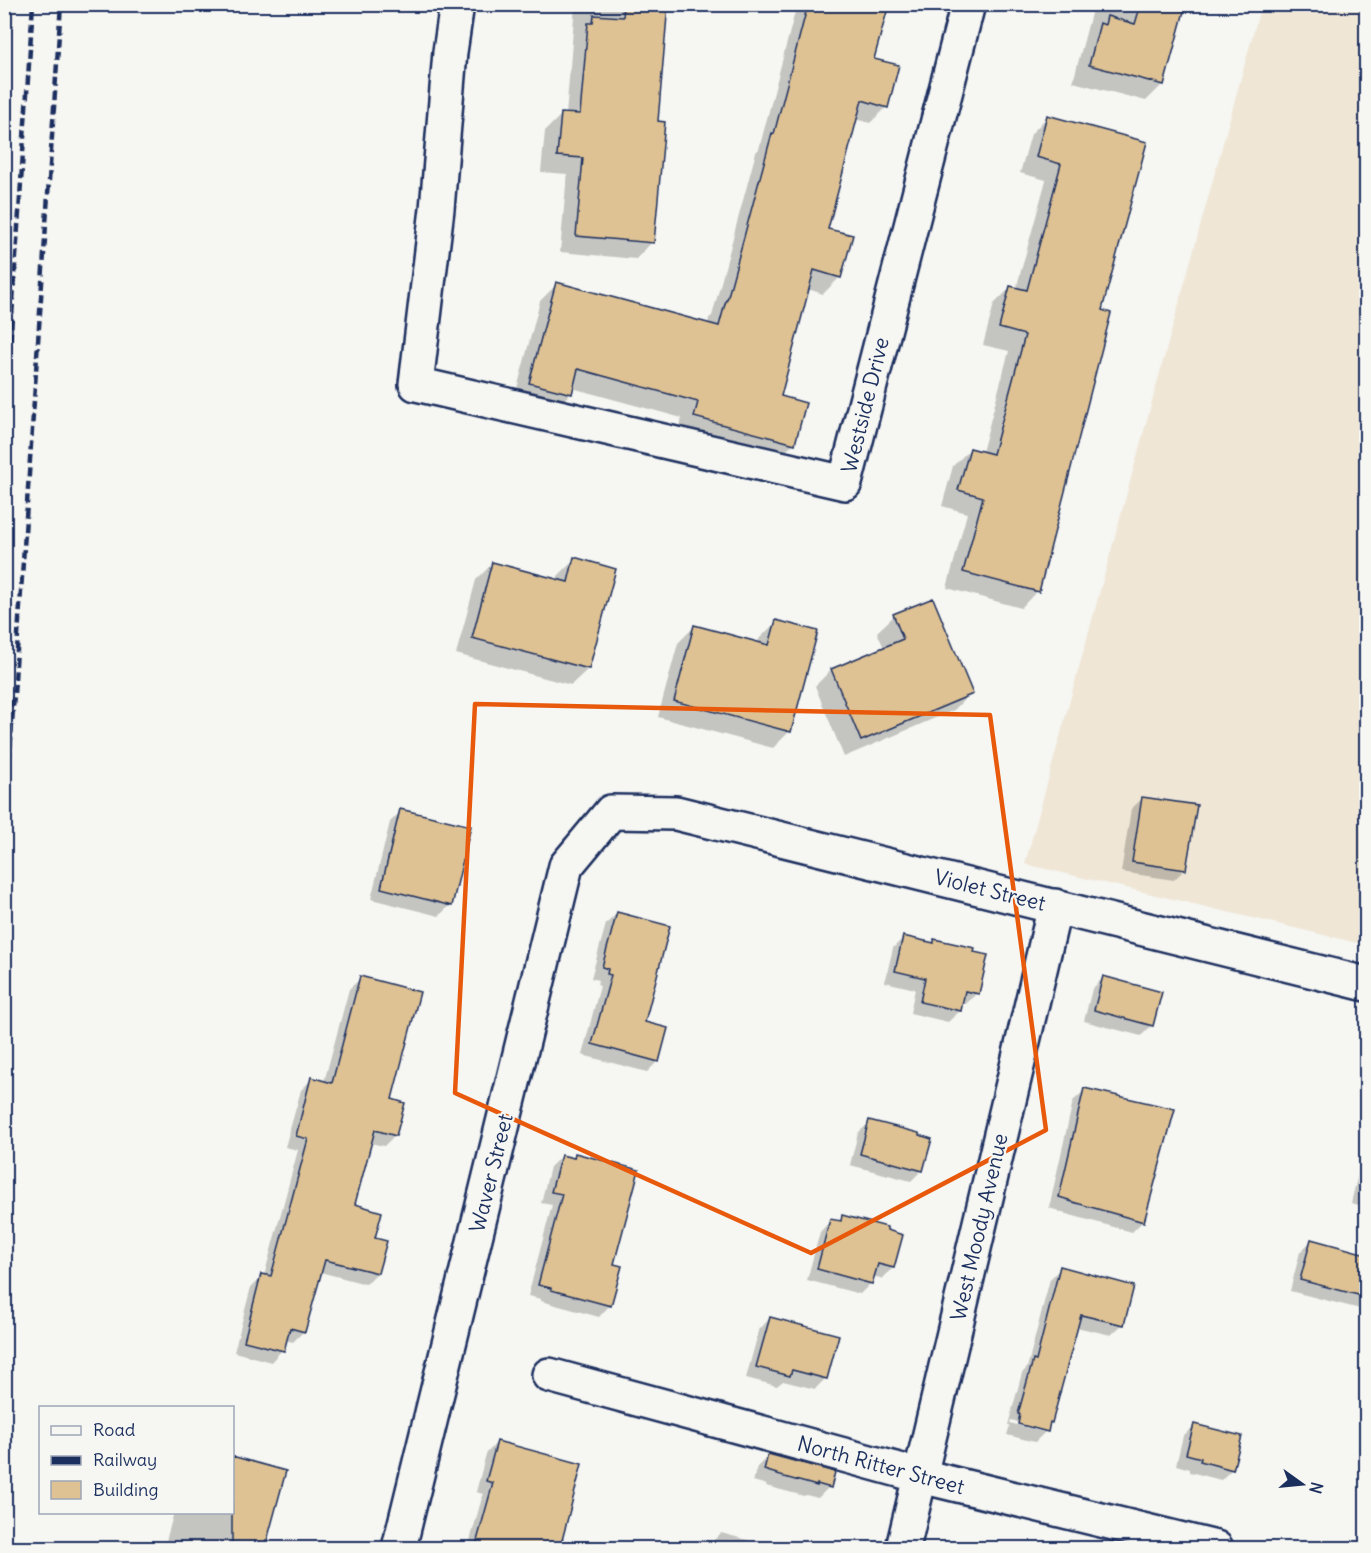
<svg xmlns="http://www.w3.org/2000/svg" width="1371" height="1553" font-family="Delius,sans-serif">
<style>
.built{fill:#efe6d6}
.industrial{fill:url(#industrial-furrows)}
.shadow{fill:#0003;fill-rule:evenodd}
.building{fill:#dfc293;stroke:#1b2f5e;stroke-width:1.5}
.lines{fill:none;stroke-linecap:round;stroke-linejoin:round}
.street-casing{stroke:#1b2f5e;stroke-width:38}
.street{stroke:#f6f6f2;stroke-width:33}
.rail{stroke:#1b2f5e;stroke-width:4.5;stroke-dasharray:9 4.5;stroke-linecap:butt}
.marked{fill:none;stroke:#e8590c;stroke-width:4.5;stroke-linejoin:round}
.labels{text-anchor:middle;dominant-baseline:central;stroke-width:4.5;stroke-linejoin:round;paint-order:stroke}
.street-label{font-size:21px;fill:#1b2f5e;stroke:#f6f6f2}
</style>
<defs>
<pattern id="industrial-furrows" width="10" height="10" patternUnits="userSpaceOnUse" patternTransform="scale(1.5)"><rect width="10" height="10" fill="#efe6d6"/><path d="M-1 1l2-2M0 10L10 0M9 11l2-2" fill="none" stroke="#ccc6ba"/></pattern>
</defs>
<rect width="100%" height="100%" fill="#f6f6f2"/>
<filter id="ink" filterUnits="userSpaceOnUse"><feTurbulence type="fractalNoise" baseFrequency=".0167" numOctaves="2"/><feDisplacementMap in="SourceGraphic" scale="12" xChannelSelector="R" yChannelSelector="G"/><feConvolveMatrix kernelMatrix="1 2 1 2 8 2 1 2 1" color-interpolation-filters="sRGB"/></filter>
<g filter="url(#ink)">
<path class="built" d="M1261 5H1366V945L1025 864Z"/>
<path class="industrial" d="M5 4 14 5 5 155 4 5Z"/>
<path class="shadow" d="M574 4H666L656 123 652 242 636 259 560 252 567 174 541 172 545 131 562 114 566 115 575 5Z
M797 4H887L873 60 887 107 870 123 855 119 826 230 840 277 823 294 808 289 779 397 793 444 777 460 678 434 682 418 572 388 570 394 553 410 514 400 540 301 557 284 708 325 709 318 712 316 756 152 759 149Z
M1086 4H1184L1163 84 1146 101 1073 82 1093 6Z
M1047 117 1146 143 1101 312 1037 591 1021 608 947 588 967 513 942 506 953 466 970 449 982 452 1009 351 983 345 994 304 1011 287 1016 289 1046 180 1020 173 1031 134Z
M575 559 588 669 571 685 456 654 476 580 492 564 557 581 558 576Z
M932 600 971 693 954 710 844 757 815 686 831 670 884 648 877 632 894 616Z
M776 622 790 731 773 748 658 717 678 643 694 627 758 644 759 639Z
M1143 798 1185 869 1174 880 1121 872 1131 809Z
M401 811 450 905 439 916 371 899 390 822Z
M617 913 643 1023 658 1061 647 1072 582 1055 600 986 597 985 598 980 591 978 606 924Z
M904 937 932 944 935 941 977 993 966 1004 961 1003 960 1011 948 1022 910 1013 915 989 885 982 893 948Z
M361 978 390 1100 395 1135 384 1146 370 1143 353 1206 373 1239 377 1273 366 1284 320 1272 304 1331 293 1342 285 1340 282 1350 271 1362 234 1352 251 1287 262 1276H264L298 1150 285 1147 301 1090 312 1079 324 1082 349 989Z
M1103 978 1152 1025 1141 1036 1084 1021 1092 989Z
M1085 1090 1143 1221 1132 1232 1059 1212V1211L1049 1208 1073 1101Z
M870 1122 922 1170 911 1181 850 1165 858 1133Z
M576 1155 612 1265 610 1305 599 1317 541 1301V1299L528 1296 552 1205 541 1203 550 1167 561 1156 572 1159Z
M1366 1166V1207L1351 1203 1358 1174Z
M843 1217 893 1268 882 1279 873 1276 871 1283 860 1294 807 1280 820 1232 831 1220 837 1222Z
M1311 1241 1366 1256V1308L1364 1310 1290 1291 1300 1252Z
M1061 1268 1123 1324 1111 1335 1076 1327 1051 1422 1048 1424 1046 1431 1035 1442 1007 1435 1010 1425H1008L1022 1373 1027 1368 1050 1279ZM1011 1420 1043 1429V1432L1010 1423Z
M770 1318 826 1378 815 1389 783 1381 777 1386 746 1378 759 1330Z
M1195 1425 1232 1469 1221 1480 1190 1472V1469L1176 1465 1183 1436Z
M497 1442 561 1539 596 1548H468L483 1494 476 1492 486 1454Z
M768 1456 829 1487 818 1498 806 1495 804 1496 766 1486 767 1485 753 1481 757 1467Z
M174 1512H232L271 1515 262 1548H164Z
M721 1533 778 1548H709L710 1544Z"/>
<path class="building" d="M624 4H668L658 121 665 122 654 243 576 236 583 158 557 156 561 113 580 114 588 23H593L594 15 623 17Z
M808 4H889L874 59 899 65 888 108 862 100 828 229 853 235 841 278 814 270 781 396 806 403 795 444 694 417 698 402 578 369 572 394 529 383 556 282 719 326 726 300H727L772 133 774 134Z
M1141 4H1186L1164 85 1089 65 1100 23 1105 25 1107 16 1135 24Z
M1047 115 1147 142 1102 310 1111 313 1039 592 963 572 983 497 958 490 970 448 993 454 1025 335 999 328 1010 286 1027 290 1061 164 1036 157Z
M574 557 616 569 589 669 472 638 492 562 568 582Z
M933 598 973 694 861 741 831 669 903 639 893 614Z
M776 620 818 631 791 732 674 701 694 625 769 645Z
M1142 797 1197 805 1186 870 1132 862Z
M400 809 471 826 452 906 381 888Z
M617 912 670 926 645 1022 668 1028 659 1062 592 1044 611 975 607 974 608 969 602 967Z
M903 936 934 943V939L975 948 974 952 988 955 979 994 965 991 961 1011 920 1002 925 978 895 971Z
M360 976 420 992 392 1099 405 1103 396 1136 375 1130 355 1204 382 1212 375 1238 387 1241 378 1273 325 1260 305 1332 290 1328 284 1351 244 1341 261 1274 271 1276 308 1139 296 1136 311 1077 332 1083Z
M1103 976 1162 992 1153 1026 1094 1010Z
M1084 1088 1175 1109 1144 1222 1069 1201V1200L1059 1197Z
M869 1120 919 1133V1135L932 1139 923 1171 860 1154Z
M575 1153 639 1170 614 1264 622 1266 611 1306 551 1290V1288L538 1285 562 1194 551 1192 561 1155 574 1158Z
M842 1215 887 1227V1230L903 1235 894 1268 878 1264 872 1284 817 1269 830 1219 841 1221Z
M1311 1239 1366 1254V1297L1300 1280Z
M1060 1266 1134 1286 1124 1325 1081 1315 1052 1423 1050 1422 1048 1432 1018 1424 1020 1414H1018L1033 1360 1036 1361Z
M770 1317 839 1335 827 1379 792 1370 790 1376 756 1367Z
M1194 1424 1242 1436 1233 1470 1200 1461 1201 1458 1186 1454Z
M497 1441 582 1464 560 1548H475L493 1483 486 1481Z
M768 1454 835 1472 831 1488 817 1484V1486L777 1475V1474L764 1470Z
M232 1456 286 1471 265 1548H232Z"/>
<g class="lines">
<g class="street-casing">
<path id="street" d="M457 4 450 52 437 209 416 384 845 483 968 4
M549 1375 921 1476 1216 1548
M399 1548 566 866 611 812 676 813 1366 984
M903 1548 1055 906"/>
</g>
<use href="#street" class="street"/>
<path class="rail" d="M4 435 33 4
M4 841 61 4"/>
</g>
</g>
<path class="marked" d="M475 704 990 715 1046 1130 811 1253 455 1093Z"/>
<g class="labels">
<g class="street-label">
<text transform="translate(865 405) rotate(-76)">Westside Drive</text>
<text transform="translate(990 890) rotate(14)">Violet Street</text>
<text transform="translate(491 1173) rotate(-76)">Waver Street</text>
<text transform="translate(979 1227) rotate(-77)">West Moody Avenue</text>
<text transform="translate(881 1465) rotate(15)">North Ritter Street</text>
</g>
</g>
<rect width="1371" height="1553" fill="none" stroke="#f6f6f2" stroke-width="24"/>
<rect x="12" y="12" width="1347" height="1529" fill="none" stroke="#1b2f5e" stroke-width="2" filter="url(#ink)"/>
<rect x="39" y="1406" width="195" height="108" fill="#f6f6f2" stroke="#9ea6b7" stroke-width="1.5"/>
<rect x="51" y="1426" width="30" height="9" fill="#f6f6f2" stroke="#9ea6b7" stroke-width="1.5"/>
<text x="93" y="1436" font-size="18" fill="#1b2f5e">Road</text>
<rect x="51" y="1456" width="30" height="9" fill="#1b2f5e" stroke="#9ea6b7" stroke-width="1.5"/>
<text x="93" y="1466" font-size="18" fill="#1b2f5e">Railway</text>
<rect x="51" y="1481" width="30" height="18" fill="#dfc293" stroke="#9ea6b7" stroke-width="1.5"/>
<text x="93" y="1496" font-size="18" fill="#1b2f5e">Building</text>
<g transform="translate(1302 1484) rotate(105)" stroke="#f6f6f2" stroke-width="4.5" paint-order="stroke">
<path d="M0-4.5L10 22L0 15L-10 22Z" fill="#1b2f5e"/>
<text y="-9" font-size="16" font-weight="bold" text-anchor="middle" fill="#1b2f5e">N</text>
</g>
</svg>
